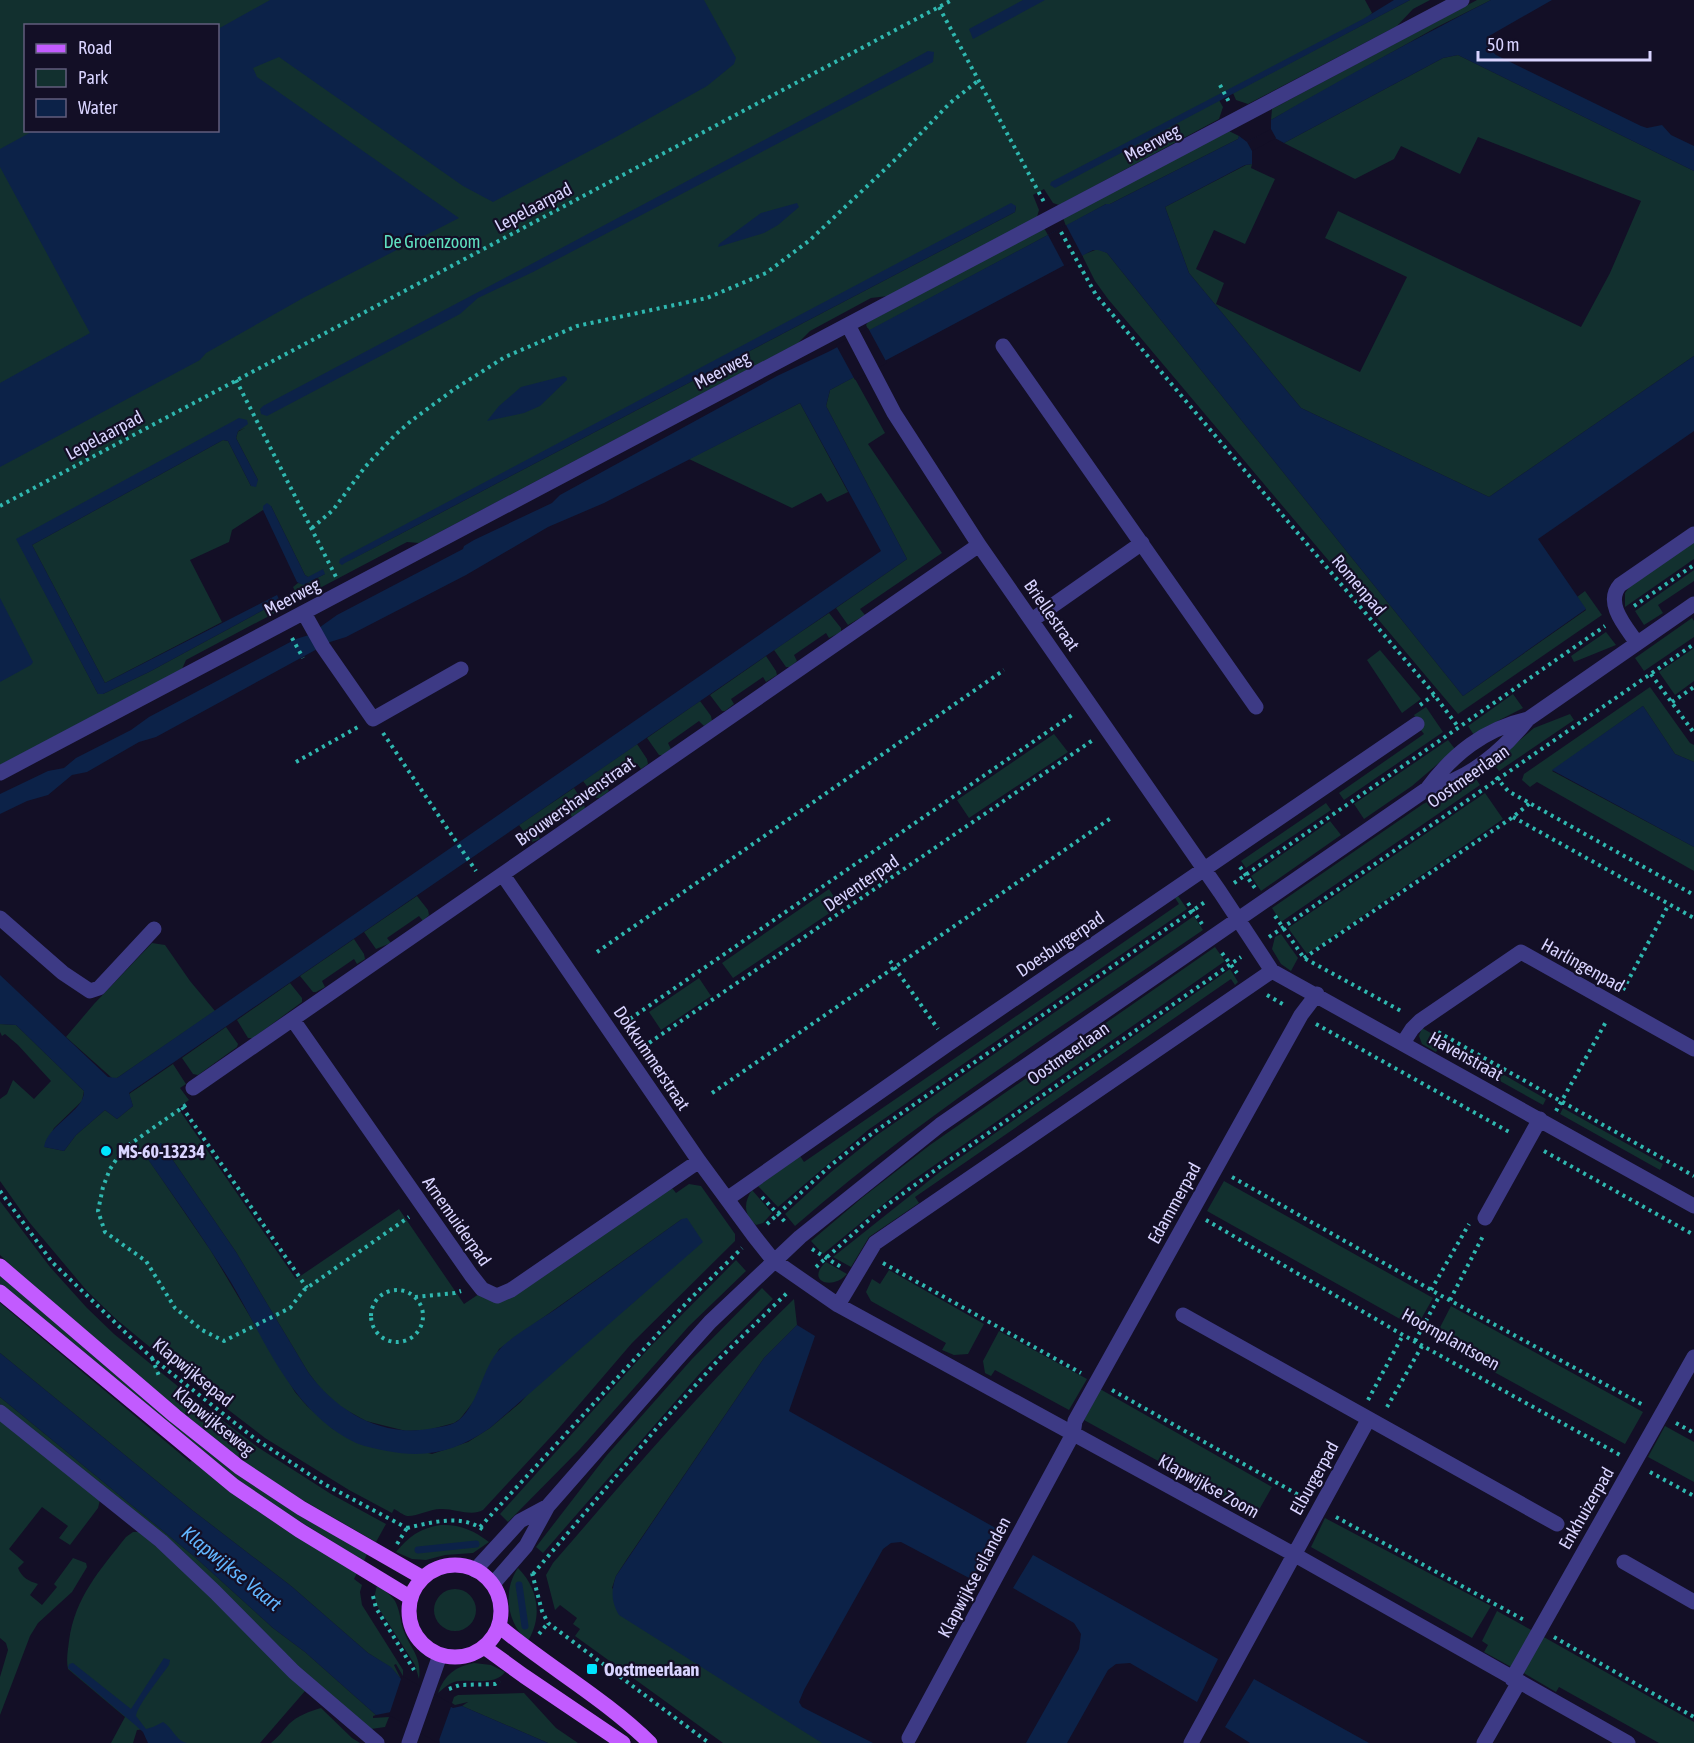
<svg xmlns="http://www.w3.org/2000/svg" width="1694" height="1743" font-family="'Asap Condensed',sans-serif">
<style>
.green{fill:#12302f;fill-rule:evenodd}
.water{fill:#0c2248}
.pier{fill:#130f26}
.lines{fill:none;stroke-linecap:round;stroke-linejoin:round}
.stream{stroke:#0c2248;stroke-width:7}
.path{stroke:#2fb8b0;stroke-width:4;stroke-dasharray:3 4.5;stroke-linecap:butt}
.minor{stroke:#3d3a85;stroke-width:15}
.major{stroke:#c25bff;stroke-width:15}
.poi-dot{fill:#00e5ff;stroke:#130f26;stroke-width:2}
.labels{text-anchor:middle;dominant-baseline:central;stroke-width:4.5;stroke-linejoin:round;paint-order:stroke}
.street-label{font-size:18px;fill:#d9d4ff;stroke:#130f26}
.park-label{font-size:18px;fill:#5fe0c0;stroke:#130f26}
.poi-label{font-size:18px;font-weight:bold;fill:#d9d4ff;stroke:#130f26;text-anchor:start}
.water-label{font-size:20px;font-style:italic;fill:#62b6ff;stroke:#130f26}
</style>
<rect width="100%" height="100%" fill="#130f26"/>
<path class="green" d="M0 0H1365L1372 13 1368 17 1053 188 1219 100 1223 107 1219 119 1059 205 1053 203 1044 189 1033 195 1039 210 1037 217 888 296 871 298 810 331 798 343 419 543 407 542 299 599 293 587 298 583 305 584 325 574 308 577 305 575 271 506 263 508V510L232 530 229 542 190 560 222 622 105 683 32 545 223 440 228 441 251 486 258 480 236 438 238 431 245 428 20 545 98 694H103L149 672 280 601 284 608 186 660 182 669 0 765ZM26 26H218V130H26ZM1016 206 1015 212 345 563Z
M1410 0H1430L1413 9 1397 26 1248 104 1236 100 1233 93Z
M1477 0H1491L1437 27 1271 120 1272 109Z
M1458 55 1694 171V356L1489 497 1301 408 1189 273 1165 207 1246 165 1252 164 1251 168 1275 179 1245 244 1214 230 1196 269 1224 283 1216 304 1360 372 1407 277 1325 238 1338 211 1581 327 1610 273 1641 201 1478 137 1460 174 1401 146 1394 159 1355 179 1284 143 1443 58Z
M1229 131 1239 136 1238 139 1110 204H1106L1066 226 1063 218Z
M1044 228 1048 235 869 331 866 325 868 322Z
M1098 249 1107 253 1463 696 1586 610 1577 597 1585 591 1602 615 1458 714 1108 299 1095 281 1082 255Z
M854 377 885 433 868 444 942 553 860 609 865 615 848 625 836 608 907 559 826 406 830 390Z
M800 403 848 492 827 502 821 493 792 508 689 459Z
M1694 541V559L1625 607V593L1630 586Z
M1694 570V581L1658 605 1663 613 1644 625 1635 611Z
M829 613 841 628V632L829 638 826 633 794 655 797 661 790 667H786L774 650Z
M1692 618 1694 621V637L1644 671 1635 658Z
M1606 632 1616 645 1574 662 1571 656Z
M1694 648V681L1675 695 1659 672Z
M1380 650 1421 699 1402 713 1367 660Z
M766 656 776 671 777 675 766 682 763 677 731 699 734 704 725 711H722L710 695Z
M1650 687 1690 743 1694 745V762L1675 754 1643 706 1552 771 1694 847V871L1537 782 1530 787 1522 780 1524 774Z
M1513 694 1523 708 1488 726 1474 735 1468 726Z
M700 701 711 716 712 721 704 726 699 721 668 743 671 749 663 755H659L647 738Z
M1426 707 1443 732 1344 800 1339 793 1424 734 1420 729 1422 727 1414 715Z
M1570 714 1574 720 1499 771 1493 763 1534 728Z
M1054 734 1068 752 969 818 957 800Z
M1448 740 1455 749 1412 786 1364 819 1354 804Z
M637 744 647 759 648 764 641 769 637 764 605 786 609 791 600 798H596L583 781Z
M1474 776 1480 785 1281 922 1272 908 1423 804 1461 785Z
M574 788 584 804 585 809 572 817 569 812 537 834 540 839 532 842 519 825Z
M1485 793 1503 819 1307 954 1288 928Z
M1326 803 1331 810 1246 868 1241 861Z
M1330 821 1341 835 1261 891 1251 876Z
M829 889 840 906 733 978 722 963Z
M417 896 428 910 429 915 423 921 419 916 387 938 391 943 376 949 364 932Z
M1178 896 1187 909 868 1130 778 1207 758 1186 800 1156 804 1162 1179 904 1175 898Z
M1194 916 1203 930C1065 1025 922 1115 795 1226L785 1214 831 1172 877 1135Z
M1281 934 1298 958 1291 971 1281 964 1272 949 1275 937Z
M354 939 364 954 365 959 357 964 354 959 322 981 325 987 316 992H313L300 976Z
M152 943 165 945 190 981 215 1011 117 1078H112L66 1037 94 1004Z
M1215 947 1225 961 909 1183 823 1254 811 1241 863 1197 930 1145Z
M1230 969 1238 982 1235 985 1231 979 915 1197 919 1203 869 1237 851 1267 833 1257 941 1171Z
M699 978 711 996 661 1030 649 1012Z
M290 983 302 998V1002L253 1038H248L237 1020Z
M0 1024 16 1025 84 1091 82 1101 54 1128 45 1147 64 1151 76 1135 105 1110 117 1119 133 1106 129 1094 173 1064 186 1084 180 1088 189 1100 178 1108 296 1279 399 1209 464 1304 479 1294 491 1299 672 1188 676 1193 689 1184 701 1186 735 1234V1241L632 1343 559 1428 483 1510C471 1517 454 1508 440 1509 431 1509 415 1517 407 1516 403 1515 398 1511 394 1509L392 1513 349 1490 265 1438 192 1382 116 1319 87 1291 29 1222 0 1181V1099L7 1094 13 1080 34 1099 51 1081 18 1045 5 1034 2 1036 0 1032ZM161 1143 236 1252 308 1372 320 1388 339 1406 366 1421 406 1431 428 1430 454 1423 460 1419 474 1401 499 1349 682 1219 521 1402 490 1428 468 1442 432 1454 333 1429 307 1406 295 1392 211 1251 146 1156Z
M226 1027 238 1044 237 1047 198 1075 193 1074 182 1058Z
M1422 1028 1546 1099 1543 1105 1439 1047 1436 1052 1422 1044 1419 1036Z
M1563 1108 1663 1164 1660 1170 1560 1114Z
M1224 1181 1433 1298 1416 1328 1207 1211Z
M752 1190 772 1213 763 1223 756 1225C744 1215 743 1203 752 1190Z
M0 1201 50 1267 87 1308 114 1334 180 1388 259 1448 331 1494 386 1524 376 1542 273 1483 209 1438 22 1276 0 1255Z
M736 1260 746 1271 689 1326 580 1449 508 1522 500 1514 650 1347Z
M826 1262 847 1274C832 1291 805 1281 826 1262Z
M889 1270 984 1324 968 1354 954 1355 942 1350 946 1343 871 1301 866 1292 872 1279 880 1284Z
M0 1274 129 1386 367 1554 364 1561 267 1501 205 1456 0 1284Z
M762 1288 773 1299 701 1372 543 1553 536 1547 607 1455 692 1359Z
M794 1299 797 1325 764 1358 627 1559 616 1576 612 1588 824 1743H723L575 1636 580 1629 573 1624 577 1618 560 1605 555 1610 546 1575 553 1563C631 1473 708 1382 794 1299Z
M0 1303 190 1462 192 1460 268 1518 357 1573 354 1579 362 1585 360 1592 362 1605 403 1670V1676L396 1664 394 1665 401 1679 390 1667 368 1653 291 1586 192 1510 0 1353Z
M1451 1306 1643 1412 1625 1444 1434 1339Z
M999 1331 1087 1379 1069 1410 995 1370 991 1376 985 1373 983 1361Z
M1100 1389 1272 1487 1256 1515 1084 1420Z
M0 1397 196 1558 273 1628 305 1652 376 1715 373 1716V1718L389 1717 385 1727 371 1729 278 1650 64 1455 0 1404Z
M0 1419 100 1500 98 1508 70 1545 59 1538 68 1526 42 1507 9 1549 24 1562 18 1568C22 1578 29 1581 38 1584L30 1595 42 1605 57 1587 54 1584 73 1558 86 1563 87 1567 72 1592 38 1623 30 1636 0 1715V1677L8 1650 6 1643 0 1638Z
M1665 1426 1694 1442V1482L1648 1457Z
M1325 1518 1491 1606 1472 1638 1311 1547Z
M440 1525C459 1524 474 1530 489 1542L473 1553 445 1555 426 1560 412 1559 396 1552C408 1537 420 1528 440 1525Z
M133 1532H139L197 1581 305 1691 260 1743H164L146 1729 137 1730 133 1743H111L125 1717 68 1669C66 1659 68 1650 69 1641 75 1597 100 1570 126 1537Z
M518 1568C538 1588 543 1616 528 1641 507 1624 502 1591 518 1568Z
M377 1585C384 1590 390 1594 395 1601 400 1610 400 1620 403 1629 410 1649 422 1655 419 1679L415 1665 376 1604 375 1594Z
M434 1610a21 21 0 1 1 42 0a21 21 0 1 1-42 0Z
M1497 1611 1533 1631 1513 1668 1484 1652 1488 1645 1482 1641Z
M1542 1636 1694 1722V1743H1659L1559 1687 1556 1692 1522 1672Z
M474 1663 491 1665 505 1672C494 1687 471 1678 454 1682 448 1684 443 1689 438 1693 444 1675 456 1666 474 1663Z
M524 1693 556 1728 578 1743H548L462 1706 468 1702 455 1705 452 1703 454 1697 458 1695Z
M321 1708 352 1738 360 1743H271C278 1737 283 1731 289 1724 297 1716 310 1711 321 1708Z"/>
<path class="water" d="M270 0H704L736 58 734 64 707 86 616 137 493 202 463 186 279 57 253 68 257 77 459 218 303 298 206 353 200 360 0 467V383L90 333 0 167V149L33 131 218 130V29Z
M1023 0H1045L973 39 969 29Z
M1394 0H1410L1055 188 1050 185 1051 182 1363 19Z
M1491 0H1552L1489 36C1486 46 1489 49 1496 55L1641 126 1647 128 1662 125 1671 135 1694 146V171L1458 55 1443 58 1284 143 1275 138 1252 150V164L1245 165 1165 207 1189 273 1301 408 1489 497 1694 356V431L1538 539 1586 609 1463 696 1107 253 1098 250H1093L830 390 826 406 907 559 129 1093 133 1106 117 1119 105 1110 76 1135 64 1151 44 1147C48 1124 85 1111 84 1091L16 1025 0 1024V975L108 1077 117 1078 881 551 800 403 604 503 548 527 466 575 346 637 330 642 156 737 139 742 87 772 72 775 48 795 27 801 0 814V794L48 771 64 768 76 758 131 730 149 717 296 639 309 635 337 615 463 549 464 546 474 540 552 503 560 495 777 376 830 351 1106 204H1110L1238 139 1239 136 1247 142 1271 130V120C1343 78 1417 38 1491 0Z
M928 51 934 52 933 62 533 272 478 298 460 314 267 416 261 414 260 409 263 406C485 288 708 172 928 51Z
M797 203 799 207 778 225 764 233 718 247 719 244 761 213Z
M1011 203 1016 206 1015 212 345 563 342 565 339 563 340 559Z
M564 376 567 378V380L540 406 524 413 487 421 499 406 521 387Z
M239 418 247 420 248 424 238 431 236 438 258 480 256 487 251 486 228 441 223 440 32 545 105 683 277 595 280 601 149 672 103 694H98L16 539Z
M267 503 271 506 305 575 308 577 323 569 325 574 303 585 297 582 263 510V506Z
M0 598 33 662 31 665 0 682Z
M1643 706 1675 754 1694 762V847L1552 770Z
M161 1143 236 1252 308 1372C337 1412 383 1439 434 1428 442 1427 453 1425 459 1420 480 1402 482 1367 500 1349 512 1336 540 1320 556 1309 598 1279 640 1249 682 1219L687 1218 703 1242 490 1428C457 1451 427 1459 387 1451 377 1449 366 1447 356 1443 292 1412 266 1342 232 1284 205 1240 175 1198 145 1155Z
M797 1325 815 1336 789 1411 999 1530 971 1579 901 1542 891 1543 883 1549 804 1690 799 1702 802 1707 873 1743H822L619 1615C611 1601 611 1591 616 1576L764 1358Z
M0 1353 192 1510 291 1586 368 1653 391 1667 401 1679 453 1708 462 1706 548 1743H440L439 1739 391 1712 376 1715 305 1652 273 1628 196 1558 0 1397Z
M1033 1555 1218 1659 1197 1702 1130 1663 1116 1664 1108 1670 1067 1743H1026L1079 1649 1081 1634 1074 1623 1013 1588Z
M164 1658 170 1660 169 1665C162 1675 137 1706 136 1716L146 1729 153 1727 163 1722C173 1728 176 1741 187 1743H148L143 1732 134 1724 68 1668 69 1664 73 1663 131 1709Z
M1254 1679 1369 1743H1250L1225 1727Z"/>
<path class="pier" d="M1271 129 1276 138 1252 151 1247 142Z
M1066 225 1083 257 1065 267 1048 235Z
M868 328 887 363 855 380 836 345Z
M402 1676 452 1704 438 1743 389 1715Z"/>
<g class="lines">
<path class="stream" d="M418 1550 476 1544
M519 1585 525 1626"/>
<path class="path" d="M939 7 1044 202
M1220 85 1229 102
M1061 232 1096 295 1429 688 1459 728
M236 380 336 577
M0 506 952 0
M312 528 333 510 365 467 395 435 411 421 453 390 505 357 577 326 707 298 766 273 810 240 898 157 950 103 979 80
M1634 606 1694 565
M292 638 303 658
M1651 674 1694 733
M1672 702 1694 687
M1420 705 1434 695
M383 733 476 871
M296 762 358 727
M1496 777 1508 791 1694 895
M1513 817 1694 918
M1240 867 1255 888
M1234 883 1605 626
M1188 903 1202 924
M1275 916 1304 958 1403 1012
M1269 937 1694 644
M597 952 1004 670
M1222 953 1237 973
M1304 958 1513 817 1530 803
M890 961 938 1029
M1623 990 1669 904
M1267 995 1286 1006
M624 1023 1075 713
M1316 1024 1511 1133
M1438 1032 1694 1176
M643 1047 1093 740
M712 1093 1111 818
M186 1105 123 1149 110 1169 103 1187 98 1211 105 1232 146 1261 175 1308 202 1330 224 1341 290 1308 304 1290 409 1217
M182 1107 307 1288
M1556 1111 1607 1020
M1544 1151 1694 1235
M1232 1177 1440 1295 1645 1406
M0 1191 52 1262 152 1358 254 1438 324 1484 407 1528
M762 1197 787 1224
M1206 1220 1403 1335 1620 1455
M767 1224 830 1166 860 1142 1205 902
M812 1249 841 1267
M883 1263 1081 1373
M816 1267 879 1211 938 1168 1241 957
M1431 1290 1469 1224
M371 1316a26 26 0 1 1 52 0a26 26 0 1 1-52 0Z
M415 1297 455 1293 461 1291
M1450 1300 1484 1234
M1415 1341 1440 1295
M152 1358 159 1376
M1112 1390 1304 1498
M1368 1400 1403 1335
M1387 1407 1422 1346
M1676 1423 1694 1433
M1650 1472 1694 1496
M1336 1517 1524 1620
M480 1527 691 1298 742 1248
M407 1528C433 1522 464 1513 486 1532
M397 1544 407 1528
M532 1573 542 1611 548 1623 709 1743
M533 1574 656 1429 720 1358 788 1292
M373 1596 376 1608 414 1670
M539 1634 548 1623
M1554 1637 1694 1717
M449 1689 460 1685 495 1684 500 1681"/>
<path class="minor" d="M848 325 894 413 979 545 1220 892 1272 971 1694 1206
M1003 346 1256 707
M304 613 323 647 373 719 461 669
M1032 620 1142 543
M1637 643C1626 627 1604 603 1620 585L1694 534
M0 773 1462 0
M1427 789C1453 754 1484 729 1528 719
M503 875 699 1161 754 1236 773 1260 838 1305 1295 1555 1628 1743
M0 918 63 973 90 991 99 988 154 929
M293 1020 471 1275 482 1289 497 1296 511 1290 699 1161
M1403 1043 1412 1029 1420 1021 1521 952 1694 1049
M193 1088 979 545
M727 1199 948 1044 1417 724
M1485 1218 1540 1119
M838 1305 875 1243 1272 971
M1183 1315 1557 1524
M0 1412 161 1541 215 1592 294 1672 377 1743
M1624 1562 1694 1602
M475 1570 520 1521 548 1506
M493 1584 526 1546 548 1506 676 1360 710 1322 800 1237 940 1125 1427 789C1436 786 1445 784 1454 780 1482 768 1509 743 1528 719L1694 604
M1512 1679 1694 1357
M909 1738 1073 1434 1075 1421 1301 1015 1317 994
M409 1743 440 1655
M1191 1743 1368 1420
M1484 1743 1519 1682"/>
<path class="major" d="M0 1266 175 1416 239 1467 301 1508 423 1578
M0 1292 234 1486 299 1530 411 1598
M409 1611a46 46 0 1 1 92 0a46 46 0 1 1-92 0Z
M499 1626C548 1667 604 1698 650 1743
M484 1647 524 1676 623 1743"/>
</g>
<g class="poi-dot">
<circle cx="106" cy="1151" r="6"/>
<rect x="586" y="1663" width="12" height="12" rx="3"/>
</g>
<g class="labels">
<g class="street-label">
<text transform="translate(1152 143) rotate(-28)">Meerweg</text>
<text transform="translate(533 207) rotate(-28)">Lepelaarpad</text>
<text transform="translate(722 370) rotate(-28)">Meerweg</text>
<text transform="translate(104 435) rotate(-28)">Lepelaarpad</text>
<text transform="translate(1359 585) rotate(50)">Romenpad</text>
<text transform="translate(292 597) rotate(-28)">Meerweg</text>
<text transform="translate(1052 615) rotate(55)">Briellestraat</text>
<text transform="translate(1468 776) rotate(-35)">Oostmeerlaan</text>
<text transform="translate(575 801) rotate(-35)">Brouwershavenstraat</text>
<text transform="translate(861 883) rotate(-34)">Deventerpad</text>
<text transform="translate(1060 944) rotate(-34)">Doesburgerpad</text>
<text transform="translate(1583 965) rotate(29)">Harlingenpad</text>
<text transform="translate(1068 1053) rotate(-35)">Oostmeerlaan</text>
<text transform="translate(1466 1056) rotate(29)">Havenstraat</text>
<text transform="translate(652 1058) rotate(56)">Dokkummerstraat</text>
<text transform="translate(1174 1203) rotate(-61)">Edammerpad</text>
<text transform="translate(457 1221) rotate(55)">Arnemuiderpad</text>
<text transform="translate(1451 1339) rotate(29)">Hoornplantsoen</text>
<text transform="translate(193 1372) rotate(39)">Klapwijksepad</text>
<text transform="translate(214 1421) rotate(39)">Klapwijkseweg</text>
<text transform="translate(1314 1478) rotate(-61)">Elburgerpad</text>
<text transform="translate(1209 1486) rotate(29)">Klapwijkse Zoom</text>
<text transform="translate(1586 1508) rotate(-60)">Enkhuizerpad</text>
<text transform="translate(974 1577) rotate(-62)">Klapwijkse eilanden</text>
</g>
<g class="park-label">
<text x="432" y="241">De Groenzoom</text>
</g>
<g class="poi-label">
<text x="118" y="1151">MS-60-13234</text>
<text x="604" y="1669">Oostmeerlaan</text>
</g>
<g class="water-label">
<text transform="translate(232 1568) rotate(39)">Klapwijkse Vaart</text>
</g>
</g>
<rect x="24" y="24" width="195" height="108" fill="#130f26" stroke="#625e7d" stroke-width="1.5"/>
<rect x="36" y="44" width="30" height="9" fill="#c25bff" stroke="#625e7d" stroke-width="1.5"/>
<text x="78" y="54" font-size="18" fill="#d9d4ff">Road</text>
<rect x="36" y="69" width="30" height="18" fill="#12302f" stroke="#625e7d" stroke-width="1.5"/>
<text x="78" y="84" font-size="18" fill="#d9d4ff">Park</text>
<rect x="36" y="99" width="30" height="18" fill="#0c2248" stroke="#625e7d" stroke-width="1.5"/>
<text x="78" y="114" font-size="18" fill="#d9d4ff">Water</text>
<path d="M1478 51v9h172v-9" fill="none" stroke="#d9d4ff" stroke-width="3"/>
<text x="1487" y="51" font-size="18" fill="#d9d4ff" stroke="#130f26" stroke-width="4.5" paint-order="stroke">50 m</text>
</svg>
